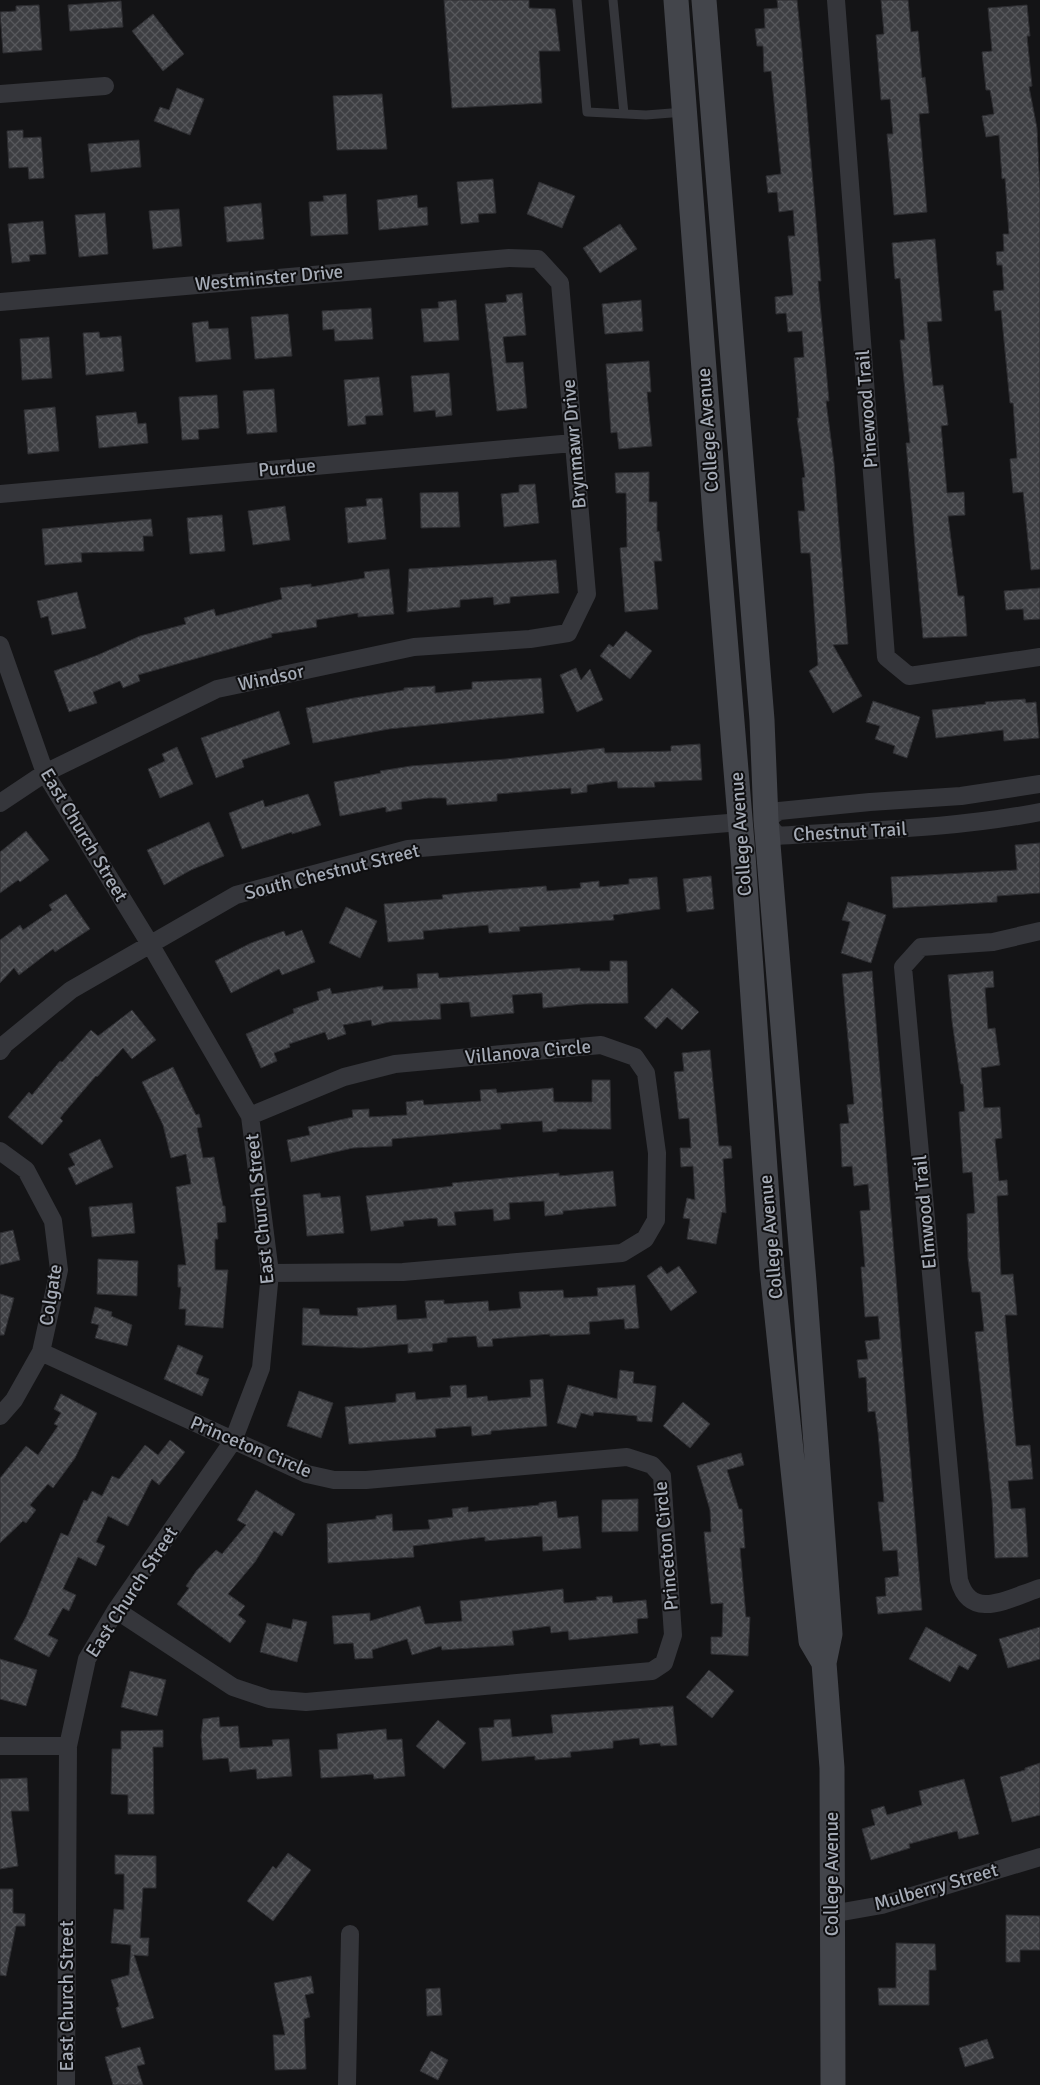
<svg xmlns="http://www.w3.org/2000/svg" width="1040" height="2085" font-family="Signika,sans-serif">
<style>
.building{fill:url(#building-cross-hatch);stroke:#2e2e32}
.lines{fill:none;stroke-linecap:round;stroke-linejoin:round}
.lane{stroke:#35363b;stroke-width:9}
.street{stroke:#35363b;stroke-width:18}
.secondary{stroke:#43454b;stroke-width:25}
.labels{text-anchor:middle;dominant-baseline:central;stroke-width:4;stroke-linejoin:round;paint-order:stroke}
.street-label{font-size:19px;fill:#a5abb6;stroke:#0f0f11}
</style>
<defs>
<pattern id="building-cross-hatch" width="8" height="8" patternUnits="userSpaceOnUse" patternTransform="scale(1.25)"><rect width="8" height="8" fill="#3e3f43"/><path d="M0 0l8 8M0 8l8-8" fill="none" stroke="#57585c"/></pattern>
</defs>
<rect width="100%" height="100%" fill="#141416"/>
<path class="building" d="M444 0H529V8L555 9 560 51H539L542 103 452 108Z
M777 0H797L802 50 821 281H818L829 401H826L834 463 848 644 833 645 862 696 833 713 809 671 818 665 810 553H801L798 511H805L802 478 805 477 797 418H799L794 358 804 357 802 331 788 332 786 313 776 314 775 297 793 295 788 236H795L793 210 779 212 777 192 768 193 766 176 781 174 771 71 764 72 763 46H757L755 29 765 28 764 9 778 8Z
M881 0H908L911 32 918 31 922 78 925 77 929 113 919 114 927 212 894 215 887 134H893L890 99 881 100 876 35 884 34Z
M121 1 123 27 70 31 68 5Z
M39 5 42 50 3 53 0 12 16 11V6Z
M1027 5 1030 36H1027L1032 86 1029 87 1037 128 1040 191V569L1031 570 1023 492 1013 493 1010 459 1017 458 1013 403H1010L1001 310 995 311 993 291 1004 290 1002 265H997L996 252 1004 251 1003 234H1009L1005 178 1002 179 999 135 986 137 982 116 994 114 990 90H986L982 52 992 51 988 8Z
M153 14 184 54 163 71 132 31Z
M177 88 204 99 190 135 154 121 160 107 169 110Z
M382 94 387 149 337 150 333 96Z
M23 130V138L41 137 44 178 29 179 28 167 9 168 7 131Z
M139 140 141 167 91 172 88 144Z
M493 179 496 213 478 214 479 222 461 224 457 182Z
M539 182 575 196 562 228 527 214Z
M346 194 348 234 311 236 309 202 324 201 323 196Z
M417 195 418 208 427 207 428 225 379 230 377 200Z
M261 203 264 239 227 242 224 207Z
M179 209 182 246 153 249 149 211Z
M105 213 108 254 79 257 75 215Z
M43 221 46 254 29 255 30 261 12 263 8 224Z
M620 224 637 249 600 273 583 248Z
M935 239 942 321 927 322 933 386 943 385 948 425 941 426 947 493 964 492 965 515 948 516 958 596H964L967 636 923 638 906 443H910L900 340H905L900 278 895 279 892 243Z
M522 293 526 335 503 337 506 363 523 362 527 408 497 411 485 304 507 302 506 295Z
M456 300 459 340 424 342 421 309 439 308 438 302Z
M641 300 643 331 605 334 602 304Z
M371 308 373 339 335 341 334 329 323 330 322 311Z
M288 314 292 356 255 359 251 317Z
M208 321 209 329 228 328 231 359 196 362 192 323Z
M99 332 100 338 121 336 124 371 86 375 83 333Z
M49 337 52 378 22 380 20 339Z
M649 361 651 392H647L652 446 619 449 617 432 611 433 606 364Z
M449 373 452 415 436 417 435 410 414 412 411 376Z
M379 377 383 415 365 416 366 424 348 426 344 380Z
M274 389 277 432 247 434 243 391Z
M217 395 219 428 198 430 199 439 182 440 179 397Z
M55 407 59 451 28 454 24 410Z
M136 412 138 424 146 423 148 443 99 448 96 416Z
M649 472V502H657V532L659 531 662 561H654L658 609 625 612 620 548 627 547 626 493H616L615 473Z
M535 484 539 523 504 527 501 494 519 492V485Z
M458 492 460 527 421 528 420 493Z
M382 498 386 539 348 543 345 508 367 506 366 499Z
M285 506 290 540 253 545 248 511Z
M222 515 225 551 190 554 187 518Z
M151 519 153 536H143L144 551 81 553 82 562 45 565 42 529Z
M556 560 559 593 510 597V603L494 605 493 597 460 600V607L407 612 409 569Z
M389 569 394 614 358 617V613L316 620 317 627 271 634 272 637 138 675 140 681 123 688 120 681 93 692 97 703 69 712 54 671 98 655 140 636 186 624 184 618 214 609 216 616 282 599 280 588 311 584V587L365 578 364 572Z
M1040 588V619L1024 620 1023 609 1006 610 1004 591Z
M77 592 86 628 52 635 48 616 41 618 37 601Z
M626 631 652 651 630 679 600 656 609 644 613 647Z
M576 668 581 680 590 669 603 700 577 712 560 675Z
M541 678 544 713 389 729 313 743 306 708 354 698 404 690V688L435 686V693L472 689V682Z
M1025 699 1026 703 1036 702 1039 738 1004 741 1003 730 936 738 932 710 986 704 985 702Z
M873 701 920 717 907 758 893 753 895 746 875 739 880 726 866 722Z
M279 711 290 744 242 760 244 767 216 778 201 738Z
M700 744 702 780 654 782 655 787 618 788 617 781 587 785V792L571 794V788L497 794V801L447 805 446 798H428L401 802 402 809 386 812V807L340 816 334 782 381 773 380 771 411 766 506 759 604 748 605 753 671 751V746Z
M177 747 193 784 160 798 148 769 165 761 162 754Z
M308 794 321 825 292 834V832L242 849 229 813 263 800 265 807Z
M209 822 224 856 191 870 164 885 147 850Z
M26 831 49 860 20 882 18 880 0 893V852Z
M1040 843V893L997 896V902L893 908 891 877 1017 870 1015 845Z
M711 876 714 909 687 912 683 879Z
M657 877 660 909 613 915 614 920 519 927 520 931 489 933 488 925 423 931 424 939 388 942 384 904 443 899 442 895 470 892 546 886 547 891 581 888 580 883 599 881V887L629 884V879Z
M66 894 90 929 55 952 53 949 19 975 14 968 0 983V940L20 925 23 930 52 910 49 905Z
M848 902 886 915 871 963 841 953 850 922 842 920Z
M346 907 377 921 360 958 329 943Z
M302 930 315 962 282 975 279 969 231 993 215 961 251 943 284 931 286 936Z
M610 961H627L628 1003 583 1004 543 1008 542 993 512 995 514 1013 471 1017 469 1002 440 1004 441 1019 389 1022 372 1026 371 1020 343 1025 346 1034 328 1040 325 1032 289 1044 290 1047 274 1053 277 1061 261 1068 246 1034 294 1013 293 1009 319 1000 317 992 330 988 332 994 383 986V990L418 988 417 974 438 973 439 978 580 968V971H610Z
M872 971 922 1610 878 1614 876 1597 886 1596 885 1578 899 1576 897 1550 883 1551 878 1502H884L878 1432 875 1411 868 1412 866 1377 859 1378 857 1360 868 1359 865 1341 880 1339 878 1316 865 1317 861 1267H865L860 1211 870 1210 868 1184 854 1186 852 1166 842 1167 840 1124 849 1123 847 1105 854 1104 842 974Z
M993 971 994 987 985 988 988 1029 995 1028 1000 1065 981 1068 984 1108 1000 1107 1002 1138 995 1139 999 1181 1007 1180 1008 1195 997 1196 1001 1275 1013 1274 1017 1315H1005L1011 1389 1016 1446 1030 1445 1033 1479 1008 1481 1011 1509 1025 1508 1028 1557 995 1558 992 1500 975 1332 984 1331 980 1292H972L968 1259 967 1214 975 1213 972 1172 963 1173 959 1112 965 1111 963 1084H961L952 1021 948 975Z
M672 988 699 1012 682 1030 667 1017 656 1029 644 1018Z
M132 1010 156 1040 132 1059 123 1048 97 1077 96 1076 64 1113 60 1118 63 1121 42 1145 8 1117 29 1092 32 1095 60 1061 62 1062 91 1030 98 1036Z
M710 1050 719 1146H731L732 1158 723 1159 726 1213 722 1212 716 1244 687 1239 690 1219 683 1218 687 1198 695 1200 693 1166 681 1167 680 1148H691L689 1118 679 1119 674 1072 684 1071 682 1053Z
M173 1067 196 1115 199 1114 202 1127 197 1128 203 1158 214 1157 223 1206H225L226 1222 217 1223 218 1239H215V1270H228L223 1328 185 1325 186 1309H179L181 1287H178V1265H186L176 1187 191 1184 186 1154 171 1158 163 1125 142 1082Z
M592 1080H610L611 1129H557V1131L543 1132 542 1121 500 1124 501 1129 392 1139V1146L353 1148 291 1162 287 1140 310 1135 308 1127 353 1117 352 1110 369 1109V1117L407 1115 406 1102 423 1100 424 1105 481 1101 480 1090 496 1089 497 1093 553 1088 554 1102H592Z
M100 1139 113 1167 76 1185 68 1168 75 1165 69 1154Z
M613 1171 616 1206 563 1211V1214L545 1216 544 1201 509 1203 510 1219 494 1221 493 1209 454 1212 456 1225 438 1226 437 1218 403 1221 404 1226 371 1231 366 1196 453 1186 452 1183 559 1173V1176Z
M320 1193 321 1198 340 1196 344 1233 307 1236 303 1195Z
M132 1203 135 1233 92 1237 89 1207Z
M13 1230 20 1260 0 1265V1233Z
M98 1259 138 1261 137 1296 97 1294Z
M661 1266 667 1274 679 1266 697 1292 671 1311 647 1276Z
M635 1285 639 1328 625 1329 624 1319 589 1322 590 1334 550 1336V1334L492 1339 493 1346 478 1347 476 1336 447 1338V1342L432 1344 433 1351 408 1353V1344L361 1348 302 1345 303 1308 319 1309 320 1315 358 1316 357 1308 396 1305 397 1320 427 1318 425 1301 444 1300V1304L488 1301 489 1311 521 1308 519 1292 563 1290 564 1298 598 1296 597 1288Z
M0 1294 14 1298 4 1335H0Z
M95 1307 112 1312 111 1316 132 1325 127 1346 95 1338 99 1325 91 1323Z
M178 1345 203 1356 196 1374 209 1379 202 1396 164 1379Z
M620 1370 634 1372 633 1383 656 1386 652 1422 637 1421V1416L594 1412 593 1416 581 1413 576 1428 557 1423 568 1385 617 1399Z
M543 1379 547 1426 491 1431V1434L472 1436 471 1426 435 1429 436 1437 349 1444 345 1407 396 1402V1394L415 1392 416 1400 451 1397 450 1386 466 1385 467 1398 487 1396 488 1401 531 1397 530 1380Z
M299 1391 333 1403 321 1438 287 1426Z
M61 1394 97 1413 75 1458 53 1488 48 1484 30 1505 36 1510 26 1523 23 1521 0 1543V1478L26 1446 38 1455 58 1426 54 1424 61 1413 54 1409Z
M683 1402 710 1424 690 1448 663 1426Z
M170 1440 185 1452 159 1485 152 1479 128 1526 108 1516 96 1542 105 1546 96 1566 78 1557 63 1589 76 1595 69 1611 63 1608 48 1635 58 1640 49 1657 14 1639 26 1617 61 1533 68 1536 84 1500 87 1501 92 1491 102 1496 112 1476 119 1479 145 1445 158 1455Z
M741 1453 744 1465 727 1470 739 1509H742L745 1548H740L746 1617H750L748 1656 711 1654V1637H722L723 1603 711 1604 704 1532H711L710 1510 697 1466Z
M256 1490 295 1514 282 1536 274 1531 255 1562 228 1594 245 1606 238 1615 246 1621 230 1643 177 1604 189 1588 186 1586 197 1570 216 1550 222 1554 246 1525 237 1520Z
M638 1499V1531L602 1532V1500Z
M556 1501 558 1518 578 1516 581 1548 543 1551 542 1536 485 1541V1537L413 1546 414 1557 328 1563 327 1524 376 1519V1516L392 1514 393 1531 430 1529 428 1520 453 1517 452 1509 468 1507V1512L539 1505V1503Z
M563 1589 564 1603 597 1600 596 1597 612 1596 613 1603 646 1600 648 1618 637 1619 638 1633 569 1640 568 1631 551 1633 550 1626 512 1631 514 1645 442 1650 441 1646 412 1655 407 1639 372 1650 373 1658 355 1659 353 1643 334 1644 332 1616 370 1613V1621L420 1606 425 1624 462 1621 460 1601Z
M293 1619 307 1622 297 1662 260 1652 267 1623 291 1629Z
M926 1627 977 1655 968 1670 959 1665 950 1682 909 1659Z
M1040 1627V1659L1008 1668 999 1639Z
M0 1659 37 1670 26 1706 0 1699Z
M709 1670 734 1691 712 1718 686 1697Z
M130 1671 166 1680 157 1716 121 1707Z
M673 1706 677 1745 661 1746 660 1743 640 1745 639 1738 613 1741V1748L570 1752 571 1757 535 1760V1756L482 1761 479 1728 494 1727V1720L510 1719 512 1737 553 1733 551 1715Z
M219 1717 220 1727 238 1726 240 1748 273 1746 272 1740 289 1739 292 1776 257 1779 256 1769 230 1772 228 1758 203 1760 201 1736 203 1719Z
M438 1720 466 1743 444 1769 416 1746Z
M386 1729 387 1740 402 1739 405 1776 374 1779 373 1774 321 1778 319 1750 338 1749 337 1734Z
M163 1730V1747H153L154 1814H128V1795L111 1794 112 1749H121V1731Z
M1040 1763V1815L1012 1822 1000 1777 1025 1770V1768Z
M27 1778 29 1811H11L18 1866 0 1869V1779Z
M964 1779 979 1834 959 1839 957 1831 909 1844 910 1848 871 1860 862 1829 875 1825 871 1810 884 1806 887 1815 922 1805 919 1791Z
M288 1853 311 1870 273 1921 247 1901 273 1866 276 1869Z
M115 1855 156 1856V1888H143L140 1938H149L148 1956 134 1955 154 2018 122 2028 116 2008 119 2006 111 1980 129 1975 131 1945 111 1943 114 1909 124 1910V1874H115Z
M0 1889H13V1913L25 1914V1926H16L6 1976 0 1975Z
M1006 1915 1040 1916V1950H1020V1962H1006Z
M896 1943 935 1944 936 1970H929V2005H879L878 1988H896Z
M311 1976 314 1993 305 1995 310 2017 304 2019 306 2069 275 2070 273 2035H285L274 1983Z
M440 1988 442 2015 427 2016 426 1989Z
M987 2039 994 2058 965 2067 959 2048Z
M140 2047 145 2064 137 2066 143 2085H113L105 2057Z
M431 2051 448 2060 438 2080 420 2071Z"/>
<g class="lines">
<path class="lane" d="M577 0 587 112 646 115 684 112
M613 0 624 114"/>
<path class="street" d="M836 0 886 657 909 676 1040 657
M0 94 105 86
M0 302 509 258 538 259 560 283 587 594 568 633 530 639 414 647 217 689 45 773 0 803
M0 494 573 443
M0 645 45 773 150 944 250 1116 270 1273 261 1368 233 1441 116 1610 87 1659 68 1746 66 2085
M1040 784 961 796 870 802 779 811 766 820 777 836C865 830 953 829 1040 812
M1040 931 993 942 921 947 903 967 959 1580C971 1623 1011 1597 1040 1588
M0 1051 5 1044 71 990 236 895 408 849 741 822
M250 1116 344 1077 395 1064 601 1045 635 1057 646 1073 657 1153 656 1220 645 1239 622 1253 403 1272 270 1273
M0 1151 26 1170 53 1221 59 1270 41 1352 14 1400 0 1416
M41 1352 307 1474 334 1480H366L627 1457 652 1465 662 1476 673 1635 664 1663 652 1671 306 1702 269 1699 233 1687 116 1610
M0 1746H68
M831 1914 882 1905 1040 1857
M347 2085 350 1934"/>
<path class="secondary" d="M676 0 716 528 743 855 772 1269 811 1641 824 1663
M704 0 762 720 766 820 804 1282 830 1634 824 1663 832 1768 833 2085"/>
</g>
<g class="labels">
<g class="street-label">
<text transform="translate(269 278) rotate(-5)">Westminster Drive</text>
<text transform="translate(867 409) rotate(-94)">Pinewood Trail</text>
<text transform="translate(708 430) rotate(-94)">College Avenue</text>
<text transform="translate(574 444) rotate(-95)">Brynmawr Drive</text>
<text transform="translate(287 468) rotate(-5)">Purdue</text>
<text transform="translate(271 678) rotate(-12)">Windsor</text>
<text transform="translate(850 832) rotate(-3)">Chestnut Trail</text>
<text transform="translate(741 834) rotate(-94)">College Avenue</text>
<text transform="translate(84 835) rotate(59)">East Church Street</text>
<text transform="translate(332 872) rotate(-14)">South Chestnut Street</text>
<text transform="translate(528 1052) rotate(-5)">Villanova Circle</text>
<text transform="translate(260 1209) rotate(-96)">East Church Street</text>
<text transform="translate(925 1212) rotate(-95)">Elmwood Trail</text>
<text transform="translate(771 1237) rotate(-95)">College Avenue</text>
<text transform="translate(51 1295) rotate(-81)">Colgate</text>
<text transform="translate(251 1447) rotate(23)">Princeton Circle</text>
<text transform="translate(666 1546) rotate(-95)">Princeton Circle</text>
<text transform="translate(132 1592) rotate(-57)">East Church Street</text>
<text transform="translate(832 1874) rotate(-90)">College Avenue</text>
<text transform="translate(936 1887) rotate(-16)">Mulberry Street</text>
<text transform="translate(67 1996) rotate(-90)">East Church Street</text>
</g>
</g>
</svg>
